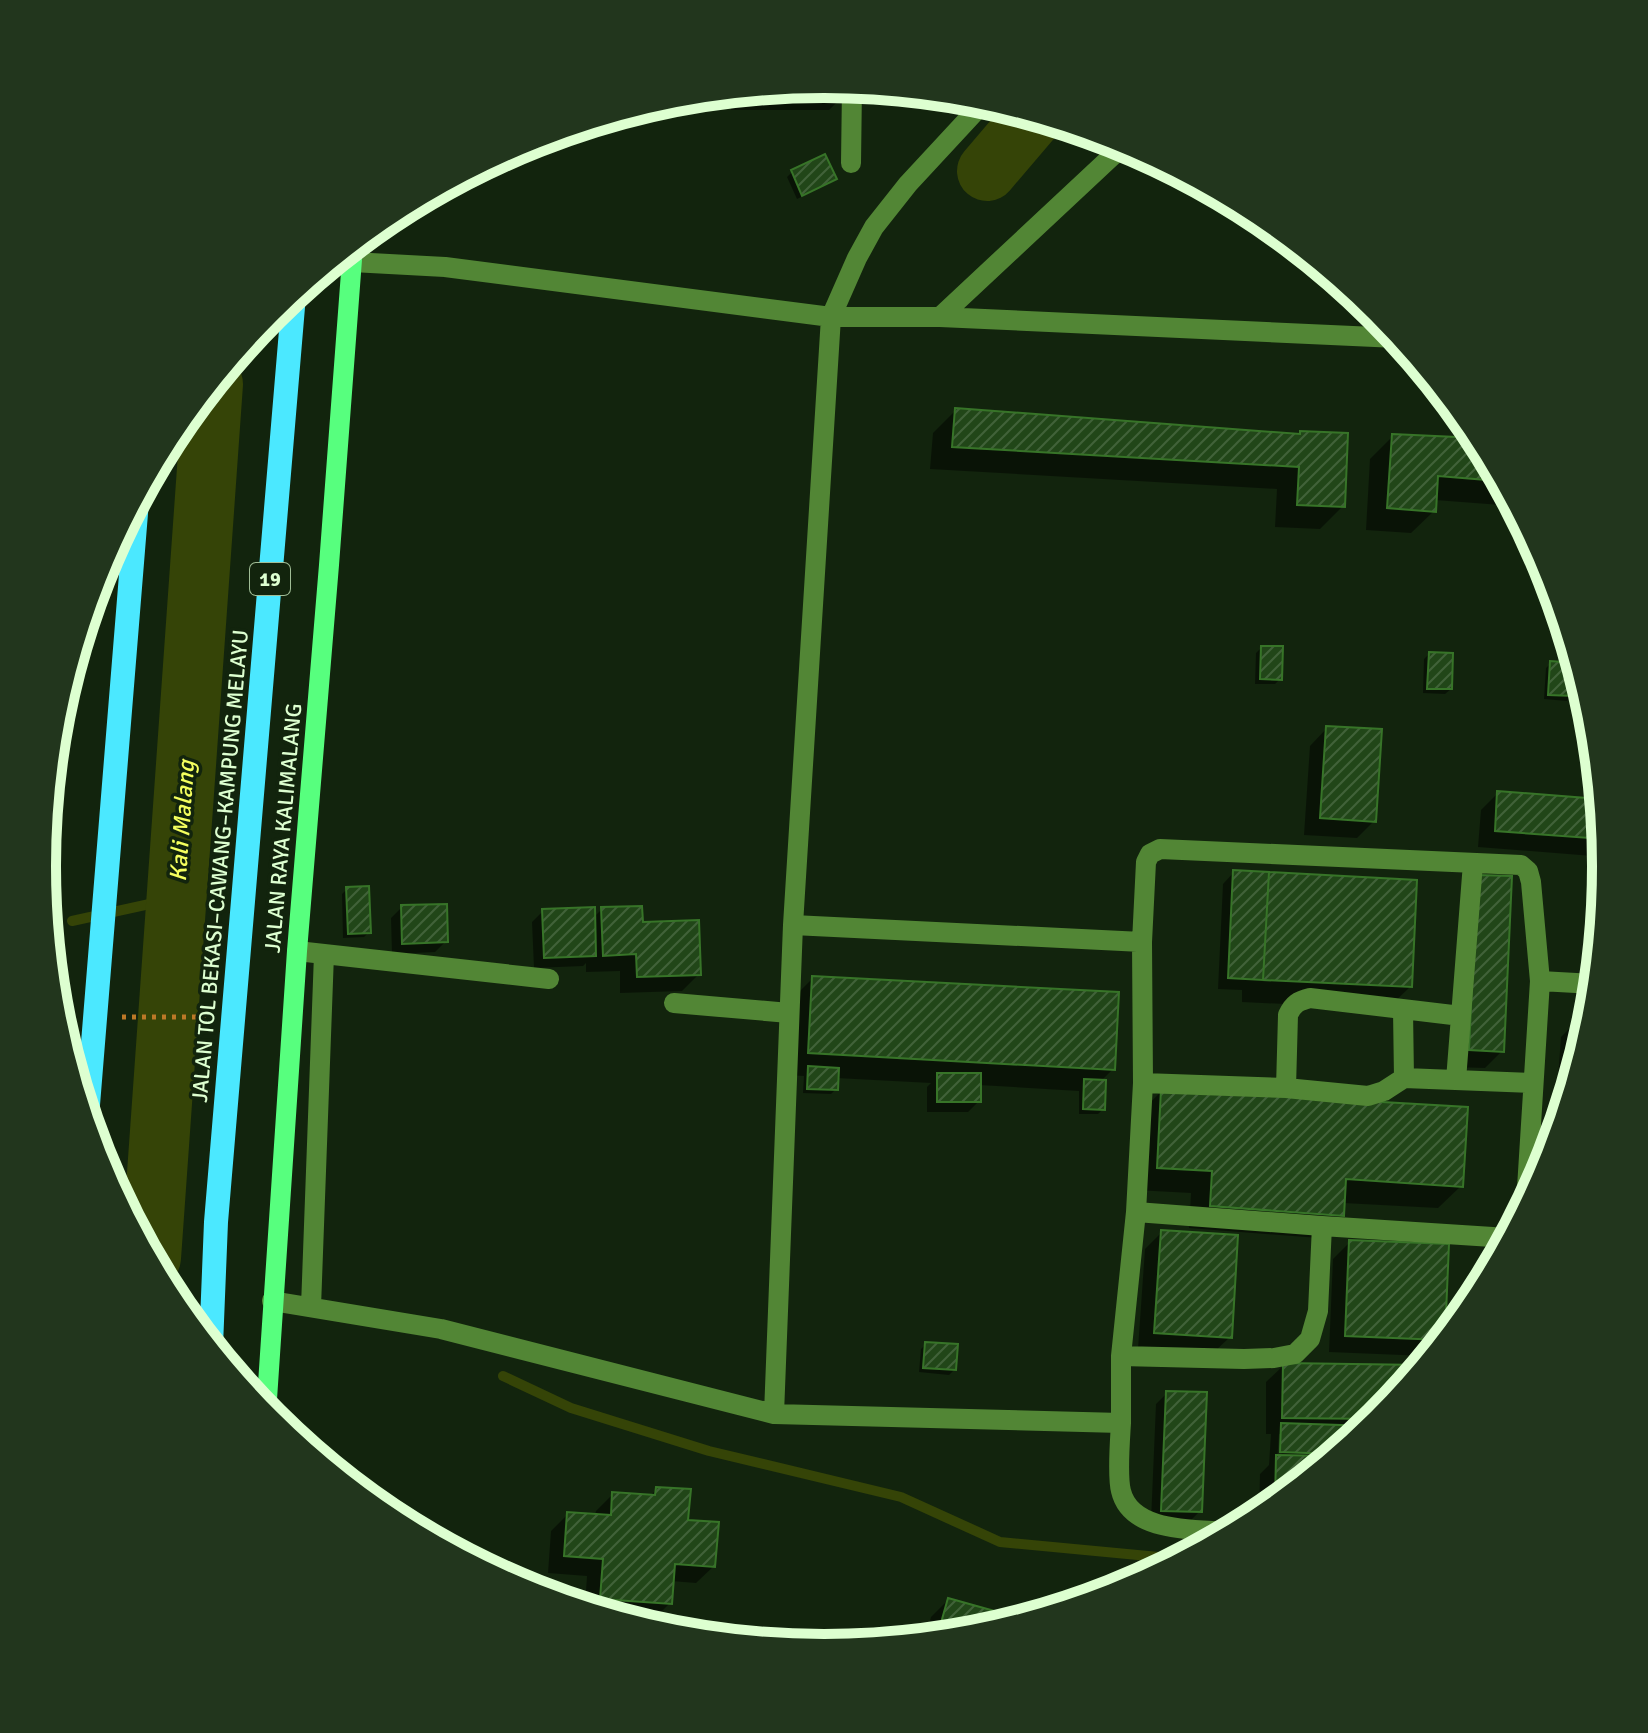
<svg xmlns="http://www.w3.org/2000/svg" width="1648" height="1733" font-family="Signika,sans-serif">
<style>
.shadow{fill:#0007;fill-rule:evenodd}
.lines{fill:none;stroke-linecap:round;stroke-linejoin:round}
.stream{stroke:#354407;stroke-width:10}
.river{stroke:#354407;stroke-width:60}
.building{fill:url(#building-hatch);stroke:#377428;stroke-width:2}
.path{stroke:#bc7827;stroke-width:5;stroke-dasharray:4 6;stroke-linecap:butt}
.minor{stroke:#528635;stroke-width:20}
.major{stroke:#57ff7e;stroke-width:20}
.highway{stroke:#4be8ff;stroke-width:24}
.labels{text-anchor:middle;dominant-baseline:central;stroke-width:7;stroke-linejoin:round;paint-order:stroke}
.shield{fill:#12240d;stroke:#a0bd96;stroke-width:2}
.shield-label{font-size:20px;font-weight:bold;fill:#ddffd0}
.street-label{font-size:22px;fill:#ddffd0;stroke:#12240d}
.water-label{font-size:24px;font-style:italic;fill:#f4ff5e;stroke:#12240d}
.rim{fill:none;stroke:#ddffd0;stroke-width:10}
</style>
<defs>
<pattern id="building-hatch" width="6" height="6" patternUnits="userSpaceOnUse" patternTransform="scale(2)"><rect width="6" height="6" fill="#214618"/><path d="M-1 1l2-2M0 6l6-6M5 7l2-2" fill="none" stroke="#416239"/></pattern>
</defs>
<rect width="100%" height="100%" fill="#12240d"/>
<path class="shadow" d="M824 85 846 87H840V99L829 110H731V96L720 107H687V98Z
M792 172 834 179 829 184 797 199 787 177Z
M956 410 1298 436 1343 506 1320 529 1275 527 1277 489 930 469 933 433Z
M1393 436 1479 440 1514 506 1435 500 1434 511 1411 533 1366 530 1370 459Z
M1261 648 1280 679 1275 684H1255L1256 653Z
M1429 654 1451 689 1445 694 1423 693 1424 659Z
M1551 663 1572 695 1567 701 1544 699 1546 668Z
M1327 728 1374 821 1357 838 1304 835 1310 746Z
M1498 793 1600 801 1605 857 1478 847 1481 810Z
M1234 872 1410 987 1387 1009 1242 1002V990L1218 989 1223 884Z
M1478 877 1502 1051 1485 1068 1453 1067Z
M347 889 369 932 364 937 343 938 342 894Z
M402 907 446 941 435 952 392 954 391 918Z
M602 909 641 924 699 974 682 991 620 993V971L586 972V963L583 966 534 968 532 922 543 911 593 918Z
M813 978 1113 1069 1100 1082 1103 1109 1098 1114H1079V1091L979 1085V1101L968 1112H927V1087L931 1083 836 1078V1089L831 1094 803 1093 804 1076 786 1075 790 1001Z
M1584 1014 1591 1015V1020L1554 1140H1544L1546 1111 1551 1106H1556L1561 1037Z
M1162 1091 1461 1186 1438 1208 1343 1203 1342 1215 1319 1238 1189 1228 1191 1193 1135 1190 1139 1113Z
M1162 1232 1230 1337 1212 1354 1138 1349 1145 1249Z
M1350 1242 1443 1339 1426 1356 1329 1352 1333 1259Z
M926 1344 954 1370 949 1375 919 1372 921 1349Z
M1284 1365 1420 1367 1377 1420 1259 1516 1260 1474 1269 1465 1271 1434H1266V1382ZM1279 1434H1283L1281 1462H1277Z
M1167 1393 1200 1511 1189 1522 1151 1521 1156 1404Z
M657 1489 686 1522 714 1566 696 1583 671 1581 670 1603 653 1620 620 1618 585 1607 587 1576 548 1573 551 1531 568 1514 595 1516 596 1511 613 1494 649 1497Z
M948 1600 1020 1620 976 1634 925 1639 931 1617Z"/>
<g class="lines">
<path class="stream" d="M72 921 177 898
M503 1376 571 1408 709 1451 901 1497 1000 1542 1180 1559"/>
<path class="river" d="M987 171 1033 117
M151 1258 213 384"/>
</g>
<path class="building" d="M824 85 842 86V100H812V86Z
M812 86V100H741V93Z
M825 154 837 179 802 196 791 170Z
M955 408 1300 434V431L1348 433 1345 507 1297 505 1299 467 952 447Z
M1392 434 1478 438 1500 481 1438 476 1436 512 1387 508Z
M1261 646H1283L1282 680 1260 679Z
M1429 652 1453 653 1452 689H1427Z
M1550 661 1575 663 1574 696 1548 695Z
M1326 726 1382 729 1376 822 1320 818Z
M1497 791 1599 799 1603 839 1495 831Z
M1233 870 1269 872 1263 980 1228 978Z
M1269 872 1417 880 1412 987 1263 980Z
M1477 875 1512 876 1504 1052 1469 1050Z
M369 886 371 933 348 934 346 887Z
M447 904 448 942 402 944 401 905Z
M642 906 643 922 699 920 701 975 637 977 636 954 603 956 601 907Z
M595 907 596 956 544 958 542 909Z
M812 976 1119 992 1115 1070 808 1053Z
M1583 1012 1592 1013 1580 1055Z
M808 1066 839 1068 838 1090 807 1089Z
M937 1073H981V1102H937Z
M1084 1079 1106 1080 1105 1110 1083 1109Z
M1161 1089 1468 1107 1463 1187 1346 1179 1344 1216 1210 1206 1212 1171 1157 1168Z
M1550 1104 1565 1105 1556 1136 1548 1135Z
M1161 1230 1238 1235 1232 1338 1154 1333Z
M1349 1240 1449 1244 1445 1337 1442 1340 1345 1336Z
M925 1342 958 1344 956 1370 923 1368Z
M1283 1363 1422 1365 1377 1419 1282 1418Z
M1166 1391 1207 1392 1202 1512 1161 1511Z
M1281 1423 1369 1426 1335 1454 1280 1452Z
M1276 1455 1332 1456 1275 1503Z
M656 1487 691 1489 688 1520 719 1522 715 1567 675 1564 672 1604 600 1599 603 1559 564 1556 567 1512 611 1515 612 1492 655 1495Z
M948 1598 1023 1619 976 1634 937 1637Z"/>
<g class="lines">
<path class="path" d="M122 1017H208"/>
<path class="minor" d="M851 163 852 87
M352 262 445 267 831 317H940L1397 338
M940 317 1124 145
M793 925 1142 942
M297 951 549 979
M1540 981 1594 984
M674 1003 789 1013
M1403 1010 1404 1078
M1456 1080 1473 863
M1143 1083 1286 1088 1368 1096 1384 1091 1404 1078 1532 1083
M1286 1088 1288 1015C1293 1004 1298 1001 1310 998L1461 1016
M1136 1212 1322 1226 1508 1238
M272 1301 441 1329 774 1414 1121 1423C1120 1440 1117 1476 1121 1491 1131 1533 1195 1529 1229 1532
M311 1307 324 954
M1121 1356 1244 1359 1274 1358 1295 1354 1310 1339 1318 1311 1322 1226
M774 1414 793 925 831 317 857 258 874 227 908 184 984 102
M1121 1423V1356L1136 1212 1143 1083 1142 942 1146 862 1150 854 1160 849 1521 865 1528 871 1531 882 1540 981 1526 1204"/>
<path class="major" d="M266 1414 297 951 329 565 353 246"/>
<path class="highway" d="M87 1117 137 501
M211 1346 216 1222 294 295"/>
</g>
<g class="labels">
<rect class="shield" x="250" y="563" width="40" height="32" rx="6"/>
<g class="shield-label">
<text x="270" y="579">19</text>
</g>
<g class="street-label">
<text transform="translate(283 828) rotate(-85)">JALAN RAYA KALIMALANG</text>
<text transform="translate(220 866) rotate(-85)">JALAN TOL BEKASI–CAWANG–KAMPUNG MELAYU</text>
</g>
<g class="water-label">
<text transform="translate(182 821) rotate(-86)">Kali Malang</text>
</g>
</g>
<path d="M0 0H1648V1733H0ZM56 866a768 768 0 1 1 1536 0a768 768 0 1 1-1536 0Z" fill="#22361d" fill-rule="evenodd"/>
<path class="rim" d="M56 866a768 768 0 1 1 1536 0a768 768 0 1 1-1536 0Z"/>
</svg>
